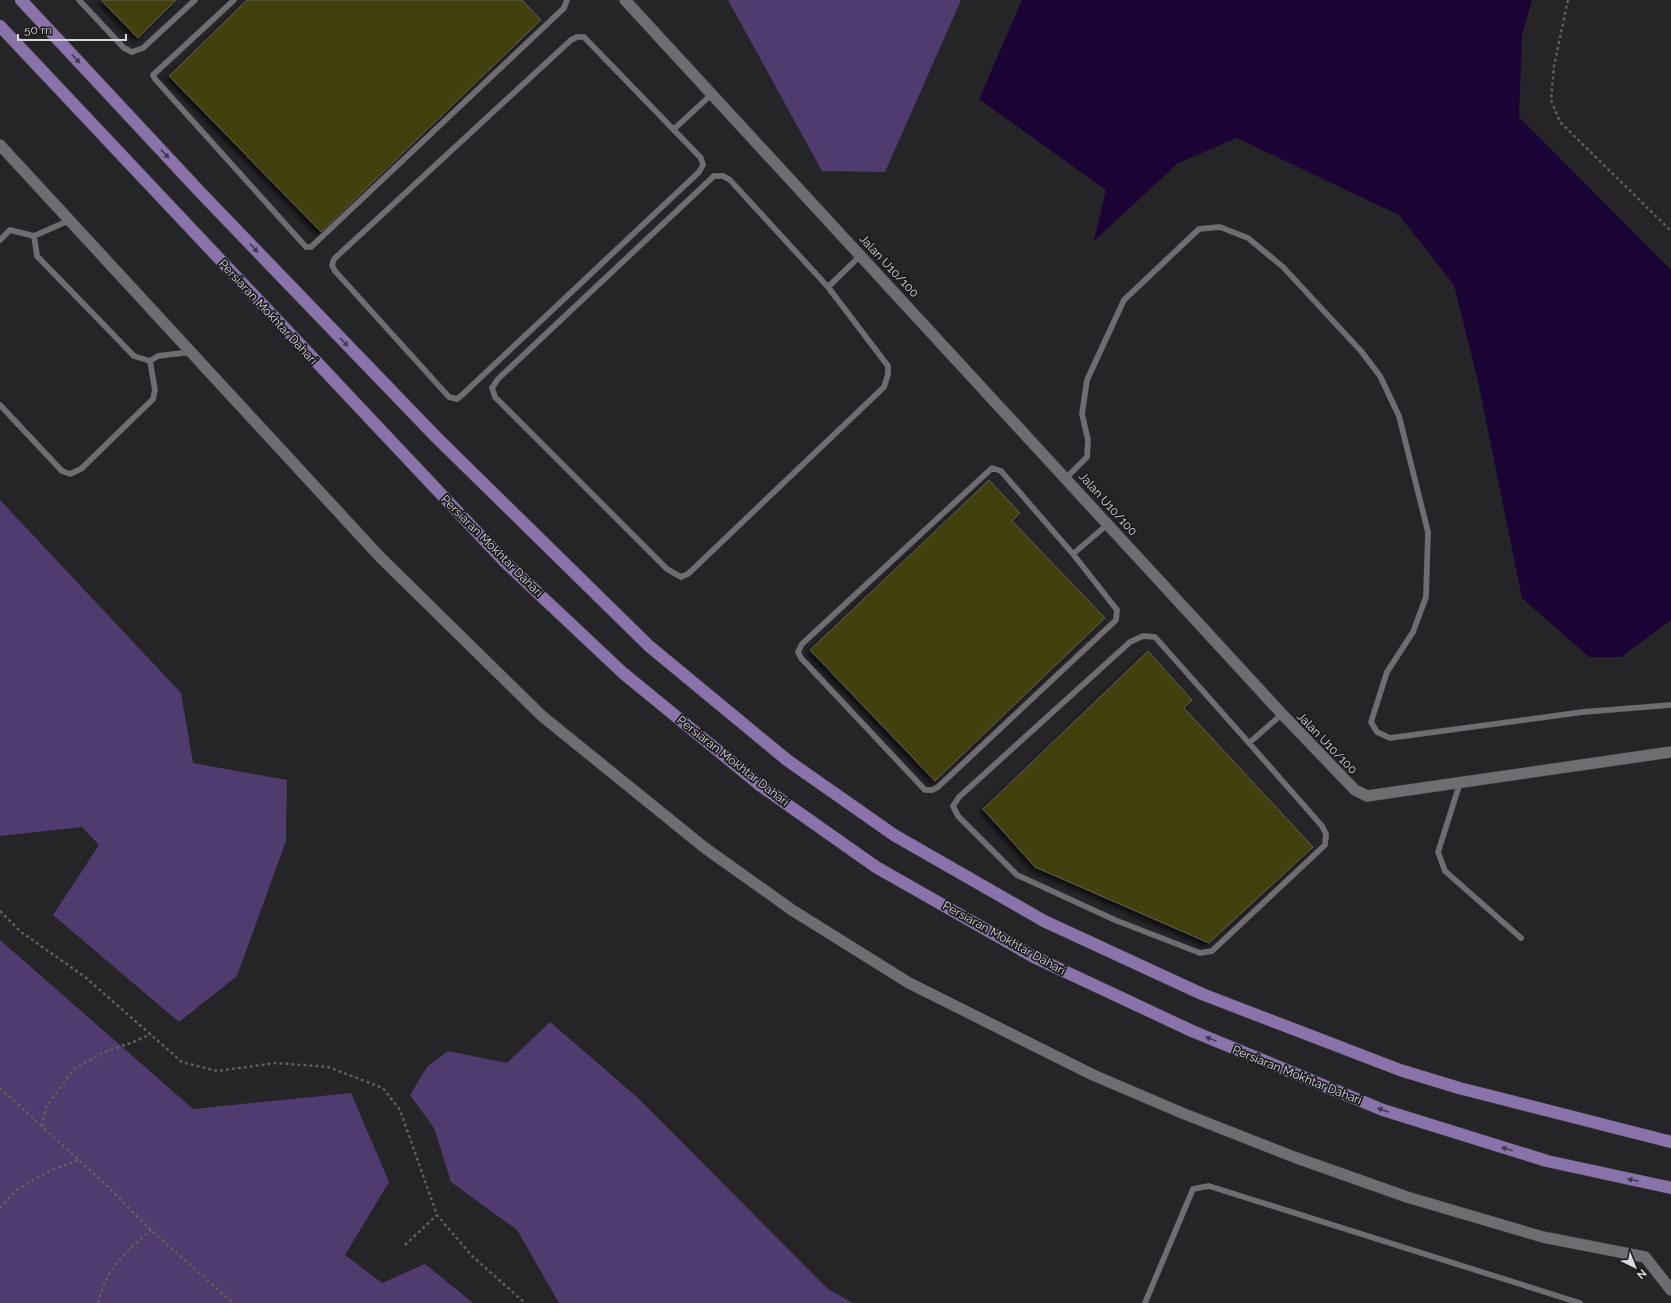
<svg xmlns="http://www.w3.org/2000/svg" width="1671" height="1303" font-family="Raleway,sans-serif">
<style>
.green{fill:#503b6e}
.water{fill:#1c0335}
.building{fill:#434108;stroke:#5e5e5a;filter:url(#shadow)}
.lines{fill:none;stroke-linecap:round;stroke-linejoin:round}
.service-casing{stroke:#434245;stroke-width:6}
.minor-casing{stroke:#434245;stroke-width:12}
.primary-casing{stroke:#434245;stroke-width:13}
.path{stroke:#5e5d60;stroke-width:2.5;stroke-dasharray:3 3;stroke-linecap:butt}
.service{stroke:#6f6d71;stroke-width:5.5}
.minor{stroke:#6f6d71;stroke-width:11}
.primary{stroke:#8973aa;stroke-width:12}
.oneway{fill:#42394e}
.labels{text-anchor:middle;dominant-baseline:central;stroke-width:3.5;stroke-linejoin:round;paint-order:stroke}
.street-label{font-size:12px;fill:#d9d8da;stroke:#1b1a1d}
</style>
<defs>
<filter id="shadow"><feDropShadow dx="-3.5" dy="3.5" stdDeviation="2" flood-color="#0009"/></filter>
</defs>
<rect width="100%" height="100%" fill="#252427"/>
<path class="green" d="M728 0H961L885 172 822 171Z
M0 500 181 693 193 763 287 780 286 841 237 976 179 1022 53 915 99 845 82 827 0 836Z
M0 940 193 1109 351 1093 389 1182 345 1255 382 1283 425 1264 473 1303H0Z
M550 1022 637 1097 828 1289 853 1303H559L517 1230 451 1182 434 1128 410 1095 427 1067 448 1051 507 1063Z"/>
<path class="water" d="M1022 0H1532L1522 35 1519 117 1671 270V620L1621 657H1589L1522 598 1478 381 1454 285 1399 215 1237 138 1178 163 1094 241 1106 190 979 99Z"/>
<path class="building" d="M101 0H176L138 38Z
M247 0H522L541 20 321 232 169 76Z
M989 480 1020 513 1012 521 1105 618 935 781 810 650Z
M1148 651 1192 700 1184 708 1313 847 1209 943 1035 867 983 809Z"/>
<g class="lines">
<g class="service-casing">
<path id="service" d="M79 0 124 48 132 52 143 48 195 0
M234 0 153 75 155 79 306 247H311L564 8 567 0
M577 37H584L701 158 703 165 699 172 462 395 457 399 449 397 335 271 332 265 334 259 571 40Z
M674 129 712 94
M34 236 37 256 134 356 150 361
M0 240 10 230 34 236 70 220
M828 287 730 180 723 176H714L498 379 492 388 495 397 667 569 681 577 688 574 884 387 888 374V366L828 287 860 256
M0 405 62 471 70 474 81 469 153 399 155 390 150 361 158 356 191 352
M992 468 1001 471 1073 554 1117 610 1116 620 938 787 932 790H925L801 658 798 652 802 644Z
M1066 478 1087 457 1088 440 1082 414 1087 380 1124 300 1199 229 1220 227 1248 238 1283 267 1361 351 1380 376 1399 416 1428 532 1426 597 1413 632 1387 672 1371 722 1377 732 1390 738 1583 712 1671 705
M1073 554 1108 524
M1249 743 1155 637 1143 636 1130 642 959 797 953 806 958 816 1017 875 1115 920 1200 953 1212 951 1325 845 1326 834 1322 826 1249 743 1282 714
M1460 783 1438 852 1445 871 1521 938
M1145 1303 1193 1189 1209 1186 1580 1303"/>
</g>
<g class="minor-casing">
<path id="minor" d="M625 0 1282 714 1355 790 1367 796 1671 752
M0 145 380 557 542 716 705 848 792 910 909 983 1093 1075 1182 1113 1294 1157 1407 1197 1543 1237 1645 1257 1671 1290"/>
</g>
<g class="primary-casing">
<path id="primary" d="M21 0 201 193 436 437 649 646 787 760 894 835 1044 921 1202 994 1400 1070 1459 1088 1671 1142
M0 26 505 562 623 673 761 786 876 867 1034 957 1192 1031 1383 1110 1547 1161 1671 1188"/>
</g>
<path class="path" d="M1568 0 1554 66 1551 100 1560 122 1671 231
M0 911 21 932 85 977 182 1062 217 1071 276 1063 328 1067 383 1088 400 1110 437 1215 472 1256 525 1303
M0 1088 108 1187 151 1230 233 1303
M42 1126 46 1107 74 1069 102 1053 136 1041 151 1034
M0 1208 16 1190 49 1171 79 1160
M405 1245 437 1215
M98 1303C107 1268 124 1253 151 1230"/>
<use href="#service" class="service"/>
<use href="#minor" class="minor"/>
<use href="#primary" class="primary"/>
</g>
<defs><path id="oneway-solid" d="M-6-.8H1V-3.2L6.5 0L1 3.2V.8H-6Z"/></defs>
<g class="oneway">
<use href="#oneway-solid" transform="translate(76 59) rotate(47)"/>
<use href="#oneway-solid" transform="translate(165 154) rotate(47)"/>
<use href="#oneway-solid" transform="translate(254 248) rotate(46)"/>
<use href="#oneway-solid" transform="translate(344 342) rotate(46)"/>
<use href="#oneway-solid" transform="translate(1211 1039) rotate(-158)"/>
<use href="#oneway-solid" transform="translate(1383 1110) rotate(-160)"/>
<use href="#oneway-solid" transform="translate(1507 1149) rotate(-163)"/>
<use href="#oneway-solid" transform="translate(1633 1180) rotate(-168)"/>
</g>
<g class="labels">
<g class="street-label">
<text transform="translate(889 266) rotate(47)">Jalan U10/100</text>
<text transform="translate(268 312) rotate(47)">Persiaran Mokhtar Dahari</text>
<text transform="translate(1108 504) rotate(48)">Jalan U10/100</text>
<text transform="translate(492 546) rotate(45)">Persiaran Mokhtar Dahari</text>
<text transform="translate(1327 743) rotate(46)">Jalan U10/100</text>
<text transform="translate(733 761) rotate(38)">Persiaran Mokhtar Dahari</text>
<text transform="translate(1004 938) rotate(29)">Persiaran Mokhtar Dahari</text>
<text transform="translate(1297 1075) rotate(22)">Persiaran Mokhtar Dahari</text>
</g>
</g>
<g transform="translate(1635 1267) rotate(137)" stroke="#1b1a1d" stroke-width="3" paint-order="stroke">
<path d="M0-3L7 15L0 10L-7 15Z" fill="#d9d8da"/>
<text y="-6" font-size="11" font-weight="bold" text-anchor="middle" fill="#d9d8da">N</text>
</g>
<path d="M18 34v6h108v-6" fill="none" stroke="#d9d8da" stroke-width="2"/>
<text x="24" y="34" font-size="12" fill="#d9d8da" stroke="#1b1a1d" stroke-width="3" paint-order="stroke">50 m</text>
</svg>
